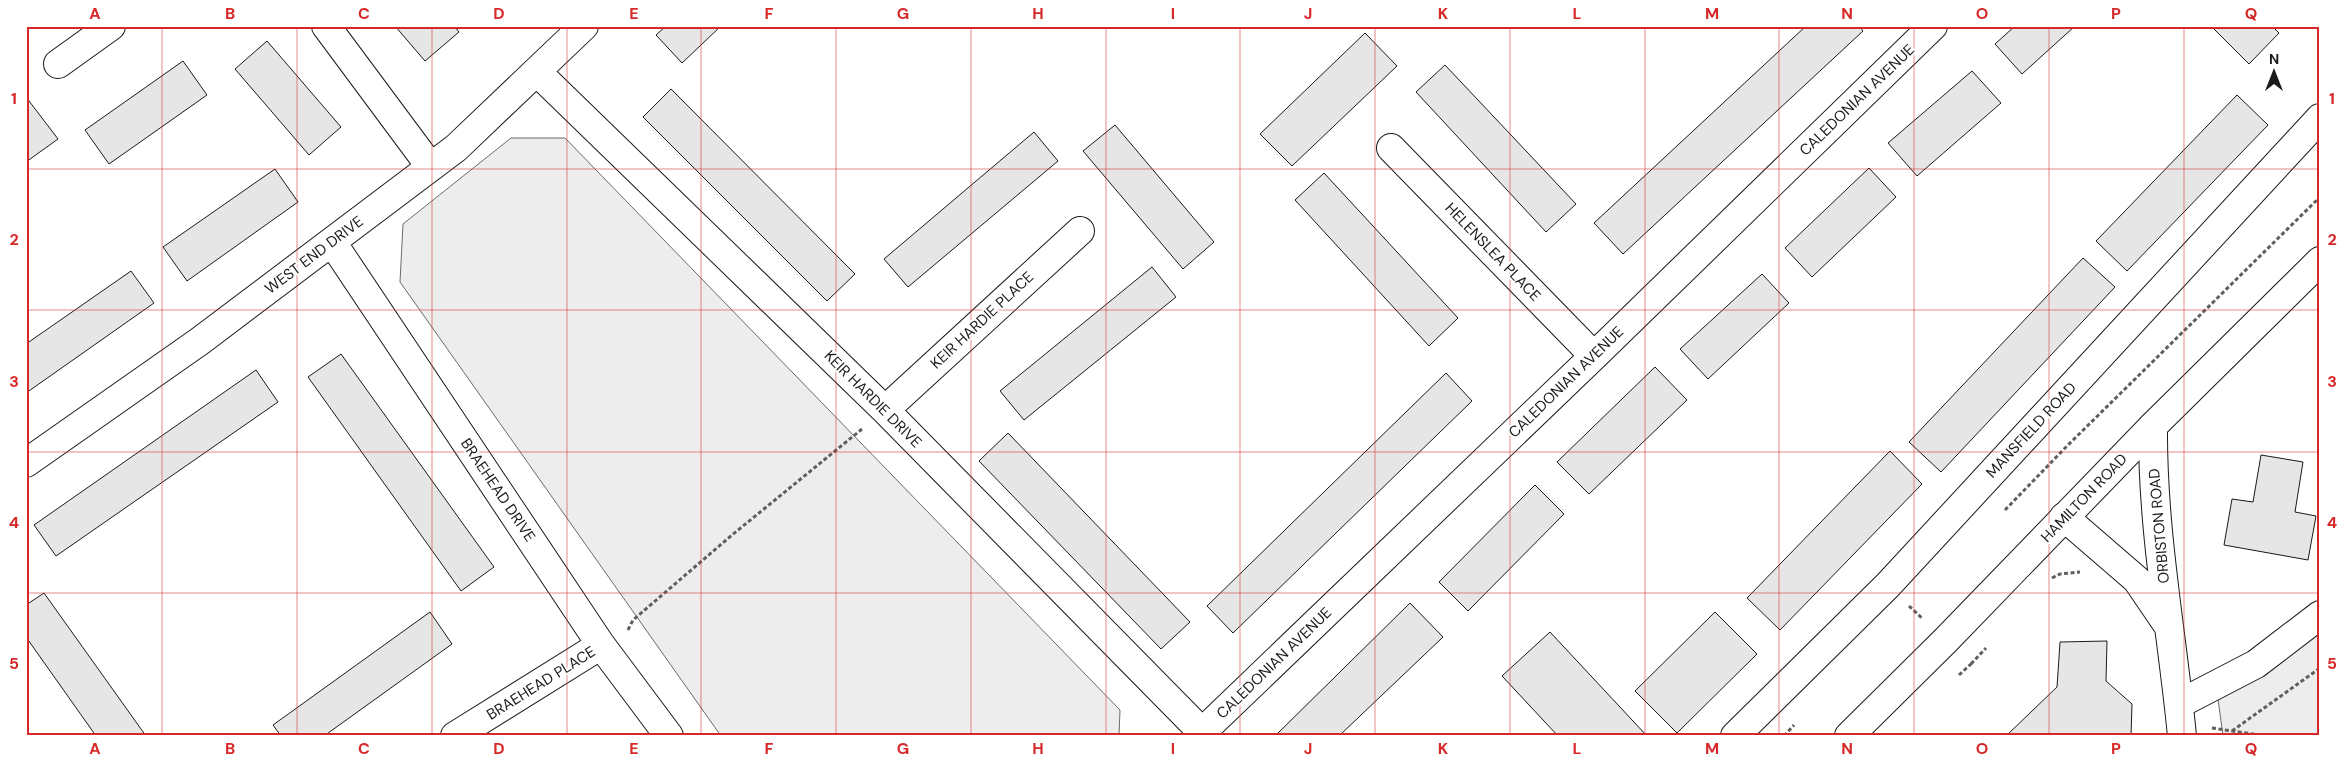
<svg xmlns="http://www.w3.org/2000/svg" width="2346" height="762" font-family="'DM Sans',sans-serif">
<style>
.green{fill:#ededed;stroke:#6a6a6a}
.building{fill:#e6e6e6;stroke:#1a1a1a}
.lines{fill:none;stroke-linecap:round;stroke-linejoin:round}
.street-casing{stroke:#1a1a1a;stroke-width:30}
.secondary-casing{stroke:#1a1a1a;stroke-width:30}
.path{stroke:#5f5f5f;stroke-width:3;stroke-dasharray:4 2.5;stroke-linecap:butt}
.street{stroke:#fff;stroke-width:28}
.secondary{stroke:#fff;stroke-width:28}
.grid{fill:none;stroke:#d62828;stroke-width:1;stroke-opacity:0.55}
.labels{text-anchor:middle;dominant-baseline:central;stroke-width:4;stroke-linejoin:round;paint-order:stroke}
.street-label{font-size:15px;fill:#1a1a1a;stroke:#fff}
.neatline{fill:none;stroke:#d62828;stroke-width:2}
.grid-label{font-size:16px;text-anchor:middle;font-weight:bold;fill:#d62828}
</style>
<rect width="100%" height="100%" fill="#fff"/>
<path class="green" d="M511 138H565L1120 710 1119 736H721L400 282 403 224Z
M2320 620V736H2223L2218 699Z"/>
<path class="building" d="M395 26H454L459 32 425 61Z
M666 26H721L682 63 656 35Z
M1806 26H1859L1863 31 1623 254 1594 223Z
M2015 26H2075L2022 74 1995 44Z
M2211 26H2272L2279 33 2249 64Z
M1365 33 1397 66 1292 166 1260 134Z
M267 41 341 127 309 155 235 69Z
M183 61 207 95 109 164 85 130Z
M1445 65 1576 204 1546 232 1416 92Z
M1972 71 2001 103 1917 176 1888 143Z
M671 89 855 274 827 301 643 117Z
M2237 95 2268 125 2127 271 2096 241Z
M26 97 58 139 26 162Z
M1115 125 1214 242 1183 269 1083 151Z
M1034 132 1058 161 908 287 884 259Z
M1869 168 1896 197 1812 277 1785 248Z
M275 169 298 202 187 281 163 247Z
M1324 173 1458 318 1429 346 1295 200Z
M2083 258 2115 287 1941 472 1909 442Z
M1152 267 1176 297 1024 420 1000 391Z
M131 271 154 303 26 393V344Z
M1762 274 1789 303 1708 379 1680 349Z
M341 354 494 567 461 591 308 377Z
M1655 367 1687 400 1589 494 1557 462Z
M256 370 278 402 56 556 34 525Z
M1446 373 1472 401 1233 633 1207 606Z
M1008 433 1190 622 1161 649 979 461Z
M1890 451 1922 484 1780 630 1747 598Z
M2261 455 2303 462 2295 512 2316 516 2308 560 2224 545 2232 499 2253 502Z
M1535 485 1564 514 1468 611 1439 582Z
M44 593 146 736H96L26 637V605Z
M1410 603 1443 637 1339 736H1275Z
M430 612 452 644 324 736H281L273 725Z
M1715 612 1757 654 1677 733 1635 691Z
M1550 632 1647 736H1558L1502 676Z
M2107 641 2106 681 2132 704 2131 736H2006L2057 687 2060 642Z"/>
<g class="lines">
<g class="street-casing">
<path id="street" d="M326 26 430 166
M58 64 111 26
M537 72 885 410 1202 732
M1391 148 1594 356
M332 242 601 645 669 736
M885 410 1080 231
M2153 426C2152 530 2172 633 2182 736
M26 463 200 341 456 148 584 26
M2064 517 2137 580 2167 624
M2179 704 2256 664 2320 615
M455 736 601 645
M1198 736 1594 356 1933 26
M1735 736 1888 585 2320 118"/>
</g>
<g class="secondary-casing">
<path id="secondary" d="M1849 736 1946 640 2153 426 2320 261"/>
</g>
<path class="path" d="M2005 510 2068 445 2320 197
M2052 578 2060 574 2080 572
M1909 606 1923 619
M628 630 633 620 732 535 862 429
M1971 664 1986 648
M1959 675 1971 664 1970 662
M2212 728 2266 736
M2232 731 2320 668
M1784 736 1794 725"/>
<use href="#street" class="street"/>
<use href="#secondary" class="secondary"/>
</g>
<path class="grid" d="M162 26V736M297 26V736M432 26V736M567 26V736M701 26V736M836 26V736M971 26V736M1106 26V736M1240 26V736M1375 26V736M1510 26V736M1645 26V736M1779 26V736M1914 26V736M2049 26V736M2184 26V736M26 169H2320M26 310H2320M26 452H2320M26 593H2320"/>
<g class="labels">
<g class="street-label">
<text transform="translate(1857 100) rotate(-44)">CALEDONIAN AVENUE</text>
<text transform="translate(1493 252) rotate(46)">HELENSLEA PLACE</text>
<text transform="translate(314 255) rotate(-37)">WEST END DRIVE</text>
<text transform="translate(982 320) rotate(-43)">KEIR HARDIE PLACE</text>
<text transform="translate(1566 382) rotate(-44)">CALEDONIAN AVENUE</text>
<text transform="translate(873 399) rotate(45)">KEIR HARDIE DRIVE</text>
<text transform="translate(2031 430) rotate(-47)">MANSFIELD ROAD</text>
<text transform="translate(498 490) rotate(56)">BRAEHEAD DRIVE</text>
<text transform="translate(2084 498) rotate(-46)">HAMILTON ROAD</text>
<text transform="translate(2159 526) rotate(-95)">ORBISTON ROAD</text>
<text transform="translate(1274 663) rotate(-44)">CALEDONIAN AVENUE</text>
<text transform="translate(541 683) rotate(-32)">BRAEHEAD PLACE</text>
</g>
</g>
<rect width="2346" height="762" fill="none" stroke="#ffffff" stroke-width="55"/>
<g transform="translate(2274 72)" stroke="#ffffff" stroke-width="4" paint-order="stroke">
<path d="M0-4L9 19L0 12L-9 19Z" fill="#1a1a1a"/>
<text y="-8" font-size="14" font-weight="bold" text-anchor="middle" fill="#1a1a1a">N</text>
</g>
<rect x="28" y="28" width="2290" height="706" class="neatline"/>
<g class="grid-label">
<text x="95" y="19">A</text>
<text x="230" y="19">B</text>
<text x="364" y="19">C</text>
<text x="499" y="19">D</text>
<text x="634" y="19">E</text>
<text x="769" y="19">F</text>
<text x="903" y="19">G</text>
<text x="1038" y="19">H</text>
<text x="1173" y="19">I</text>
<text x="1308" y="19">J</text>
<text x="1443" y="19">K</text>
<text x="1577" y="19">L</text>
<text x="1712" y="19">M</text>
<text x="1847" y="19">N</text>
<text x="1982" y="19">O</text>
<text x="2116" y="19">P</text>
<text x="2251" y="19">Q</text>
<text x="14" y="104">1</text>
<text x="2332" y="104">1</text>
<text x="14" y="245">2</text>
<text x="2332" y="245">2</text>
<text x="14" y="387">3</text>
<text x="2332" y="387">3</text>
<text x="14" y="528">4</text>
<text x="2332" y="528">4</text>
<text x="14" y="669">5</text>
<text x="2332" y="669">5</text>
<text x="95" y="754">A</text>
<text x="230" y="754">B</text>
<text x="364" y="754">C</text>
<text x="499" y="754">D</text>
<text x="634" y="754">E</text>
<text x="769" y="754">F</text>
<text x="903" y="754">G</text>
<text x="1038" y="754">H</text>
<text x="1173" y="754">I</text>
<text x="1308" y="754">J</text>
<text x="1443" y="754">K</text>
<text x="1577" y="754">L</text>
<text x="1712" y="754">M</text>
<text x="1847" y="754">N</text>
<text x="1982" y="754">O</text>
<text x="2116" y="754">P</text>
<text x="2251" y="754">Q</text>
</g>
</svg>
